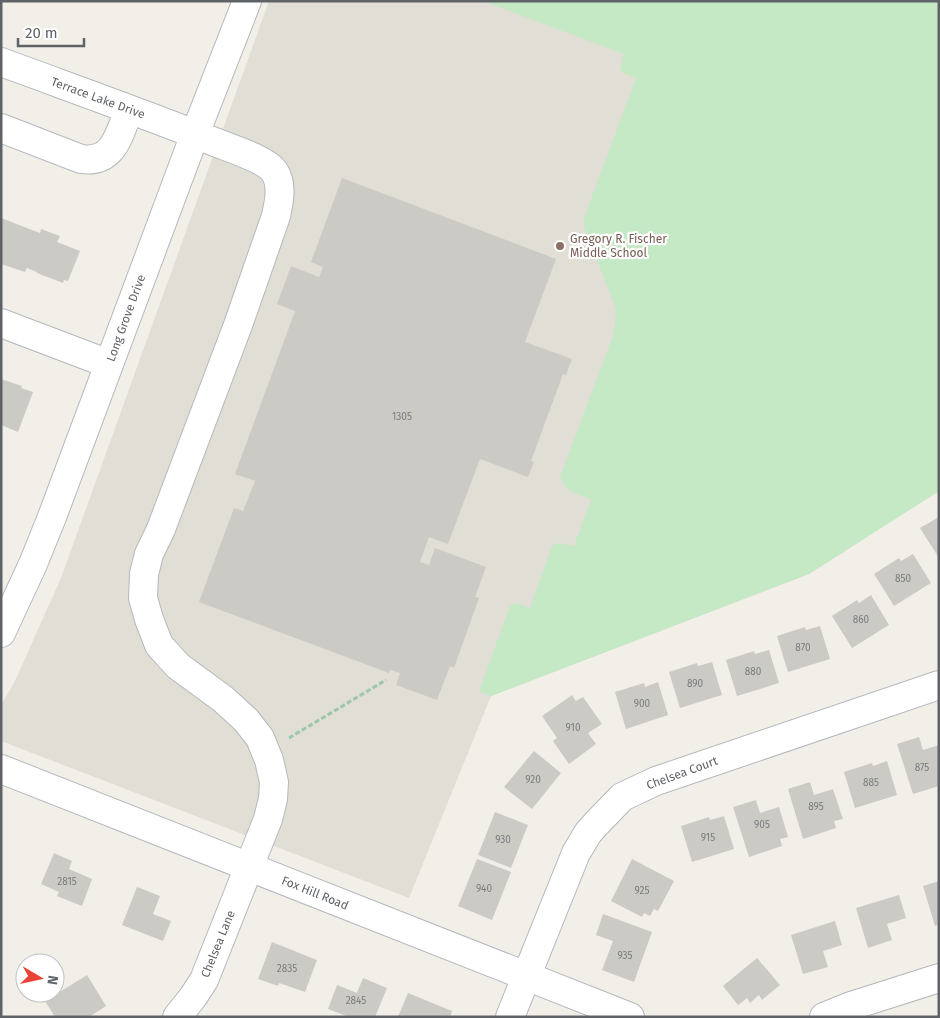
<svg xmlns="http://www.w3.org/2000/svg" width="940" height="1018" font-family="'Fira Sans',sans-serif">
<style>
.education{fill:#e1ded6}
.green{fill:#c5e8c5}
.building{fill:#cccac5}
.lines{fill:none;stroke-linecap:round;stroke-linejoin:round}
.minor-casing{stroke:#b5b8bc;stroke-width:30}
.path{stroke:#9cc7a9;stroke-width:3;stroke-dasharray:5 2.5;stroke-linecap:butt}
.minor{stroke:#fff;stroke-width:28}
.education-dot{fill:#8d6e63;stroke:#fff;stroke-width:2}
.labels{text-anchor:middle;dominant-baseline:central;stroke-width:4.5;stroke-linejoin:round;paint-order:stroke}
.number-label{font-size:10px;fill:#7a7d7f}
.street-label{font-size:12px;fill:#5f6368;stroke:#fff}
.education-label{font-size:12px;fill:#785e54;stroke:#fff;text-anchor:start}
</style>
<rect width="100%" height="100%" fill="#f1efe8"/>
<path class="education" d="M269 1H939V491L809 574 491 696 409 898 1 741V705L14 683 61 578Z"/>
<path class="green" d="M483 1H939V491L809 574 491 696 479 691 510 606 516 603 530 608 552 546 558 543 574 546 591 500C577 493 566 493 560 477L613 336 615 324 616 309 584 227V218L636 78 623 73 620 68 624 54Z"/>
<path class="building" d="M342 178 556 259 525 342 572 359 566 375 563 374 531 461 534 462 528 477 480 459 448 544 429 537 420 562 429 565 435 548 486 567 475 597 479 598 454 668 450 666 437 700 396 685 400 673 390 670 389 673 199 602 234 508 243 511 255 481 235 474 295 311 277 304 291 266 319 277 323 267 311 262Z
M1 218 40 233 41 229 60 236 57 242 80 251 68 281 64 280 63 283 37 273V272L27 268 25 272 1 264Z
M1 379 22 386 21 388 33 392 18 432 1 425Z
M939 517V558L920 528Z
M913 554 931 583 894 606 874 574 899 558 901 561Z
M871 595 889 625 852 648 832 616 857 600 859 603Z
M820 626 830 659 788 672 777 636 805 627 806 630Z
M769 650 779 683 737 696 726 660 754 651 755 654Z
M712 662 722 695 680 708 669 672 697 663 698 666Z
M658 682 668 715 626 729 615 692 644 683 645 687Z
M572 695 576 701 583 697 602 724 588 733 596 744 569 764 553 741 557 738 542 716Z
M919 737 923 750 939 745V786L913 794 897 744Z
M534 751 561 773 532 809 504 787Z
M887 761 897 795 855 808 844 772 872 763 873 766Z
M810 782 814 795 833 789 843 819 834 821 836 828 803 839 788 789Z
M756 800 760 813 779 807 788 837 780 839 782 846 749 857 733 807Z
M495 812 528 825 511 868 478 855Z
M724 816 734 849 692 862 681 826 709 817 710 820Z
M54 853 72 861 69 869 92 879 82 906 57 896 59 892 41 884Z
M477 859 511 872 492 920 458 906Z
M632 859 674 881 658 911 654 909 650 916 644 913 642 917 611 901Z
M939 881V924L935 926 923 886Z
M137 887 160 896 153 914 171 921 163 941 122 925Z
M899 895 906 918 887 924 892 940 868 948 856 908Z
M603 914 652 932 634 982 602 970 613 941 596 935Z
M835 921 842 945 823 951 828 967 803 974 791 935Z
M272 942 317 960 305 992 279 983 278 986 258 979Z
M757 958 780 985 762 1000 759 995 750 1003 747 998 738 1005 723 986Z
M87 975 106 1006 89 1017H55L45 1001Z
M363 978 387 988 375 1017H349L328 1009 337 985 357 993Z
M408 993 452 1011 450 1017H398Z"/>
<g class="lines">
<g class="minor-casing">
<path id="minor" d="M1 62C74 89 148 115 220 144 233 149 266 160 274 171 283 184 279 202 276 216L238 325 161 529 149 554 144 574 143 598 149 619 159 645 178 666 223 699 246 720 260 738 269 760 274 782 273 799 268 819 204 980 193 997 177 1017
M1 128 81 159C114 164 119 134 129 110
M1 323 109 364
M1 633 33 564 52 517 195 134 247 1
M1 769 630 1017
M510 1017 576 853 588 833 596 824 622 797 656 781 939 685
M824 1017 851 1006 939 978"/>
</g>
<path class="path" d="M289 738 386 680"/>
<use href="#minor" class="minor"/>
</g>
<circle class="education-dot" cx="560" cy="246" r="5"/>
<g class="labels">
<g class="number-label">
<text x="402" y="417">1305</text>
<text x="903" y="579">850</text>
<text x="861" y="620">860</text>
<text x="803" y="648">870</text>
<text x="753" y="672">880</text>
<text x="695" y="684">890</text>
<text x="642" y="704">900</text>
<text x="573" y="728">910</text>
<text x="922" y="768">875</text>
<text x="533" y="780">920</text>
<text x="871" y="783">885</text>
<text x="816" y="807">895</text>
<text x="762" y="825">905</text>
<text x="708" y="838">915</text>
<text x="503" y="840">930</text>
<text x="67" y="882">2815</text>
<text x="484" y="889">940</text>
<text x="642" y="891">925</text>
<text x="625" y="956">935</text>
<text x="287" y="969">2835</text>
<text x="356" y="1001">2845</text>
</g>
<g class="street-label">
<text transform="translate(98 98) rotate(20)">Terrace Lake Drive</text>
<text transform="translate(126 318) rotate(-70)">Long Grove Drive</text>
<text transform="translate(682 773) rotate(-20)">Chelsea Court</text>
<text transform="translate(315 893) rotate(22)">Fox Hill Road</text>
<text transform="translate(218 944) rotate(-68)">Chelsea Lane</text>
</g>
<g class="education-label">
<text x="570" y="239">Gregory R. Fischer<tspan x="570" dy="14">Middle School</tspan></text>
</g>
</g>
<rect width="940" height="1018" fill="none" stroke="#5f6368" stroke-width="5"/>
<g transform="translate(40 978) rotate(99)"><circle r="24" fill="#ffffff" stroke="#bfc1c3"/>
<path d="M0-4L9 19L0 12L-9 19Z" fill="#ea4335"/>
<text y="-8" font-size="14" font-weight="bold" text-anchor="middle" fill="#5f6368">N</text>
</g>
<path d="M18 38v8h66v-8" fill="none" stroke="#5f6368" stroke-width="2.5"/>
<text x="25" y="38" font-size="15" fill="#5f6368" stroke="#ffffff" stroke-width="4" paint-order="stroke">20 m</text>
</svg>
